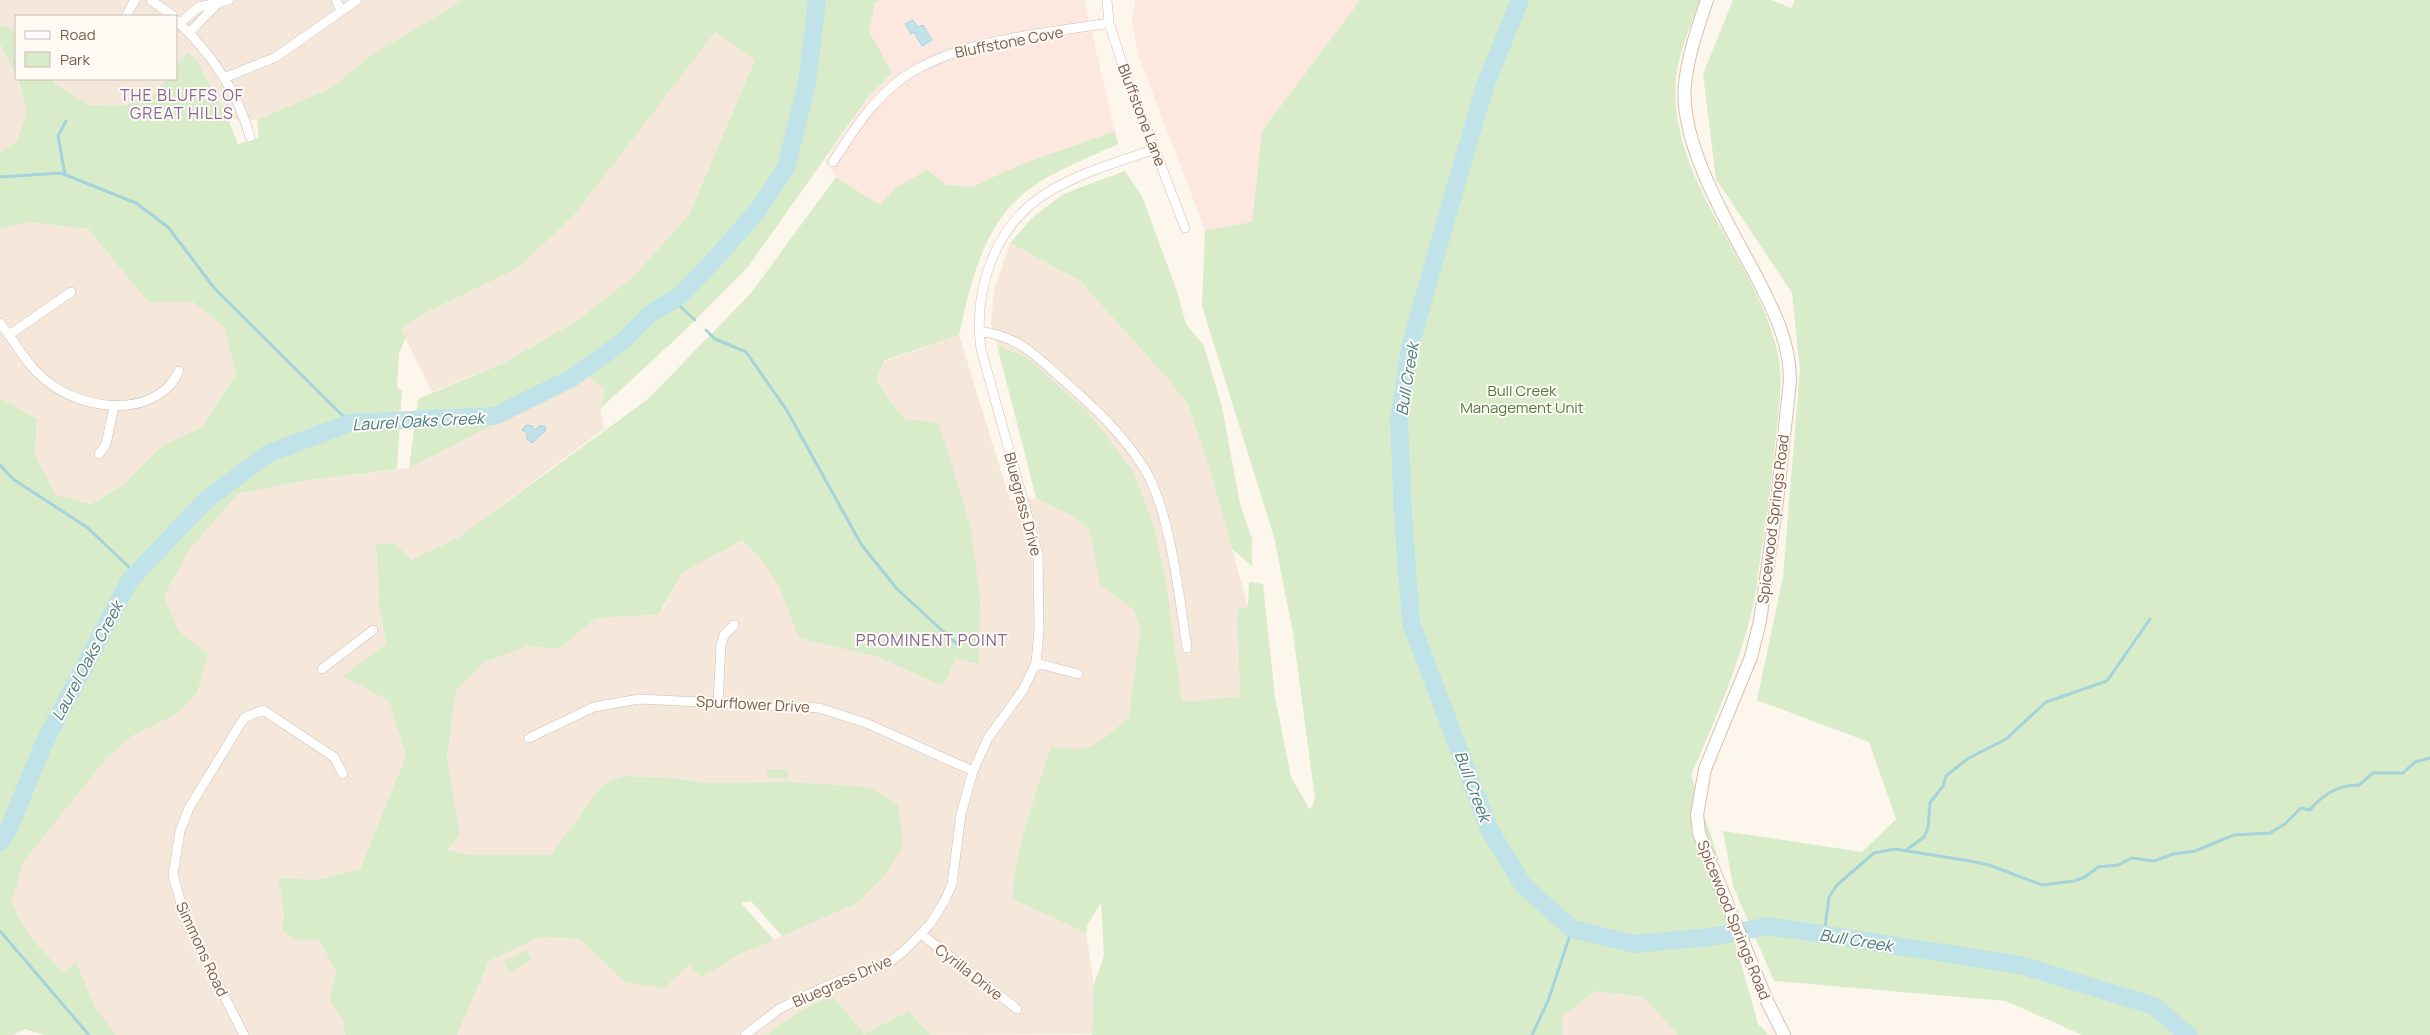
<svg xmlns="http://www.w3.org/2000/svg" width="2430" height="1035" font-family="Manrope,sans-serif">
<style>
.residential{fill:#f5e8da}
.commercial{fill:#fde8e0}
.green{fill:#d8ecc9}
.water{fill:#bfe3e8;stroke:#a5d3da}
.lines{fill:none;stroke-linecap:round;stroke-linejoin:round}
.stream{stroke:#a5d3da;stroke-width:3}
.river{stroke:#bfe3e8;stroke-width:18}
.minor-casing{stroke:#d1beb0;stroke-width:10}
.secondary-casing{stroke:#d6c0b0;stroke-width:14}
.minor{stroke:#fff;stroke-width:9}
.secondary{stroke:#fff;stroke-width:12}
.labels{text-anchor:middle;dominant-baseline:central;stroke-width:4;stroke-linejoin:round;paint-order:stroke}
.street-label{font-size:15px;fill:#7a5c4d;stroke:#fffaf3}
.park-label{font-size:15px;fill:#537a41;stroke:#fffaf3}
.neighbourhood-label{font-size:16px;letter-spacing:1px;fill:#846695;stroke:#fffaf3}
.water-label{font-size:16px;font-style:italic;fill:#437c86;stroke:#fffaf3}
</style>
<rect width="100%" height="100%" fill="#fdf6ec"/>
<path class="residential" d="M0 0H464L371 55 333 87 257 120 228 119 196 59 187 52 176 66V16H16V30L0 25Z
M715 31 755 60 689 215 631 279 576 321 504 363 432 392 401 329 421 315 518 268 575 214Z
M0 44 15 71 27 112 17 141 0 152Z
M53 79H167L152 97 121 106 90 105 56 85Z
M27 222 88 229 148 302H193L224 327 236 374 202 427 163 445 123 485 91 504 56 495 35 455 37 419 0 398V229Z
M1010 243 1080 281 1167 378 1188 405 1209 466 1248 606 1237 610 1240 696 1182 702 1166 585 1155 529 1134 472 1089 413 1026 357 997 345 991 323 994 291Z
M959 335 1010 500 1036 498 1072 515 1090 530 1101 585 1134 610 1140 632 1129 717 1092 747 1074 750 1023 838 1014 882 1013 899 1086 933 1094 984 1093 1034 931 1035 909 1011 864 1034 794 1015 766 1035H457L489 961 539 937 580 939 625 982 689 964 702 977 742 953 857 903 791 782 709 783 675 778 624 776 603 784 551 856 468 855 446 848 460 835 447 758 456 691 485 662 528 646 559 649 596 618 663 609 682 573 742 540 762 560 778 582 800 638 877 657 943 686 956 659 904 419 876 380 885 361Z
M588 376 605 389 600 409 604 429 459 537 411 560 395 543 376 544 379 606 386 644 343 676 389 701 406 756 360 869 318 880 278 879 284 914 282 931 297 941 319 940 336 972 329 1001 343 1020 345 1035H116L95 1007 76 962 63 973 30 936 11 903 24 861 105 760 132 736 177 714 208 654 178 630 164 596 190 549 239 493 311 480 409 468Z
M1596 991 1643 997 1678 1035H1562V1016Z"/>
<path class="commercial" d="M881 0H1084L1115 131 1019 165 972 187 895 188 880 205 836 177 825 161 868 97 892 73 869 31 875 3Z
M1135 0H1360L1262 131 1252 222 1205 230 1139 57 1132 23Z"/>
<path class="green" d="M464 0H881L875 3 869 31 892 73 868 97 748 267 681 334 600 409 605 389 588 376 409 468 418 399 504 363 576 321 631 279 689 215 755 60 715 32 575 214 518 268 421 315 401 329 406 338 399 353 397 387 402 391 397 469 311 480 239 493 190 549 164 596 178 630 208 654 197 693 177 714 132 736 105 760 24 861 11 903 30 936 63 973 76 962 95 1007 116 1035H45L25 1029 13 1035H0V398L37 419 35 455 56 495 91 504 123 485 163 445 202 427 236 374 224 327 193 302H148L88 229 27 222 0 229V152L17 141 27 112 18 79H53L56 85 90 105 121 106 152 97 167 79H176V66L187 52 196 59 228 119 238 144 259 138 257 120 333 87 371 55Z
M1360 0H1700C1691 25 1679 51 1676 78 1667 180 1757 259 1778 354 1784 383 1778 415 1775 444 1772 481 1767 517 1761 554 1758 571 1757 589 1753 606 1740 664 1715 720 1691 775L1719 860 1701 859 1730 925 1758 1024 1769 1035H1678L1643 997 1596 991 1562 1016V1035H1092L1094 984 1104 956 1101 902 1087 926 1086 933 1013 899C1014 848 1036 796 1051 747 1095 753 1097 743 1129 717L1140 631 1134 610 1100 585 1090 530 1071 515 1036 498 997 345 1026 357 1089 413 1134 472 1155 529 1167 588 1182 702 1240 696 1237 610 1248 606 1249 582 1263 584 1275 697 1291 777 1310 810 1315 799 1293 633 1274 537 1202 306 1205 230 1252 222 1262 131Z
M1733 0H1771L1791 8 1795 0H2430V1035H2082L2006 1001 1774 981 1733 886 1723 831 1862 852 1896 819 1869 742 1757 700 1783 577 1800 369 1792 293 1716 179 1703 74Z
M0 25 16 30V74L0 44Z
M1115 131 1118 144C1088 158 1048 173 1023 194 982 228 970 286 959 335L885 360 876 380 904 419 939 423 971 528 980 599 979 664 956 659 943 686 877 657 799 638C783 595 777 572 742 540L682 573 659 614 596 618 559 649 528 646 485 662 456 691 447 758 460 835 447 849 468 855H551L603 784 624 776 675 778 709 783 791 782 868 787 898 804 903 845 885 876 857 903 782 936 751 901 741 903 774 940 742 953 702 977 689 965 664 988 625 982 580 939 539 937 489 961 457 1035H345L343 1020 329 1001 336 972 319 940 297 941 282 931 284 914 278 878 318 880 360 869 406 756 389 701 343 676 386 644 379 606 376 544 395 543 411 560 459 537 648 399 751 293 836 177 880 205 895 188 927 170 947 185 972 187 1019 165Z
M1125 171 1142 196 1178 294 1186 324 1204 346 1222 407 1240 504 1252 539V566L1232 549 1209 466 1188 405 1167 378 1080 281 1010 243 1033 217 1063 194Z
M767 769 788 770V778H767Z
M527 950 532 960 509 972 503 961Z
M832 995 864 1034 909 1011 931 1035H766L794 1015Z"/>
<path class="water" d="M913 20 917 27 923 25 932 40 922 46 914 32 911 34 905 24Z
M526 425 532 426 535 430 539 426H545L546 430 532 443 527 439V433L522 430Z"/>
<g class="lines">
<path class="stream" d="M65 175 58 136 66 121
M0 177 61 173 136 203 168 227 215 289 350 423
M673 300 695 320
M706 330 715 339 746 352 786 409 861 544 897 589 957 644
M0 465 13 479 88 528 136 574
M1905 851 1924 837 1928 828 1930 803 1943 786 1946 776 1967 759 2006 739 2046 702 2107 681 2150 619
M0 931 89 1035
M1824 935 1829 897 1837 885 1874 853 1895 849 1970 861 1989 865 2042 885 2074 881 2085 877 2098 867 2118 865 2132 858 2154 861 2173 854 2195 851 2234 835 2270 833 2285 824 2301 808 2310 810C2322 795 2339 785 2359 785L2373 773H2403L2415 762 2430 758
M1532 1035 1548 1001 1572 929"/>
<path class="river" d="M1520 0 1485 86 1443 230 1410 347 1399 420 1403 516 1411 623 1489 829 1523 885 1572 929 1634 944 1710 937 1769 926 2020 965 2154 1006 2188 1035
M0 842 10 826 44 743 130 580 206 500 269 453 350 423 495 416 572 378 622 342 649 315 681 295 715 259 758 210 786 168 807 83 817 0"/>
<g class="minor-casing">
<path id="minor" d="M151 0 173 16
M336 0 341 11
M1107 0 1109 23 1125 72 1185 228
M126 16 135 0
M176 20C210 52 238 92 250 137
M180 23 199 7 229 0
M190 32 217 4
M224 78 276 57 357 0
M833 162C853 131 873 99 904 77 960 39 1043 34 1109 23
M0 323C16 343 27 366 48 382 80 407 136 417 168 387 173 383 176 376 179 371
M979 331C1019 337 1033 353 1062 379 1093 406 1122 433 1144 468 1171 512 1179 597 1187 648
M9 335 71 292
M99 454 106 444 114 407
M1036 663 1078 674
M322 669 373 630
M718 702 721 645 724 635 734 625
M529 738 594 707 639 699 819 708 866 723 973 771
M921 934 1017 1009
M244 1035 186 921 173 875 180 831 189 808 244 718 263 710 334 757 343 774
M745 1035 779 1009 805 996 835 982 873 970 891 961 905 950 931 923 945 900 952 884 961 814 973 771 988 738 1023 690 1036 663 1039 631 1038 554 981 349C973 290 994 227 1045 194 1078 173 1118 162 1155 149"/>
</g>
<g class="secondary-casing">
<path id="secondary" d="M1707 0C1698 27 1688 55 1685 84 1679 143 1728 224 1755 274 1773 309 1790 341 1790 381L1777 501 1760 621 1751 657 1705 769 1697 815 1699 833 1710 861 1767 1001 1784 1035"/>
</g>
<use href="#minor" class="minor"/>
<use href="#secondary" class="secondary"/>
</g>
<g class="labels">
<g class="street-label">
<text transform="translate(1009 42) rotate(-11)">Bluffstone Cove</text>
<text transform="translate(1142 115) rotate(69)">Bluffstone Lane</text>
<text transform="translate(1023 504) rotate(75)">Bluegrass Drive</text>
<text transform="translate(1773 519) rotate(-83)">Spicewood Springs Road</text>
<text transform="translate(753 704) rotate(3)">Spurflower Drive</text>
<text transform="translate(1734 920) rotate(68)">Spicewood Springs Road</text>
<text transform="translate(202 949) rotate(65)">Simmons Road</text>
<text transform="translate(969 972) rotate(38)">Cyrilla Drive</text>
<text transform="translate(842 981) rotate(-24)">Bluegrass Drive</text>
</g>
<g class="park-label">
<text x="1522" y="390">Bull Creek<tspan x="1522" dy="17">Management Unit</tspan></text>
</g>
<g class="neighbourhood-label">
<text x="182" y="95">THE BLUFFS OF<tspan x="182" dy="18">GREAT HILLS</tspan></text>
<text x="932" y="640">PROMINENT POINT</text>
</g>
<g class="water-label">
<text transform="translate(1407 379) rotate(-81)">Bull Creek</text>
<text transform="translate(418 421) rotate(-3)">Laurel Oaks Creek</text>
<text transform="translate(87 661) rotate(-62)">Laurel Oaks Creek</text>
<text transform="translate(1473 786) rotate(69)">Bull Creek</text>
<text transform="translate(1856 940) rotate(9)">Bull Creek</text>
</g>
</g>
<rect x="15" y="15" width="162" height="65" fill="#fffaf3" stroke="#cabbb1"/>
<rect x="25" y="31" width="25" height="8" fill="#ffffff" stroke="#cabbb1"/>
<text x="60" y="40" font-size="15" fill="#7a5c4d">Road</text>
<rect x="25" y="52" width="25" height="15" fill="#d8ecc9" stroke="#cabbb1"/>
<text x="60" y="65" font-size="15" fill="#7a5c4d">Park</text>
</svg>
